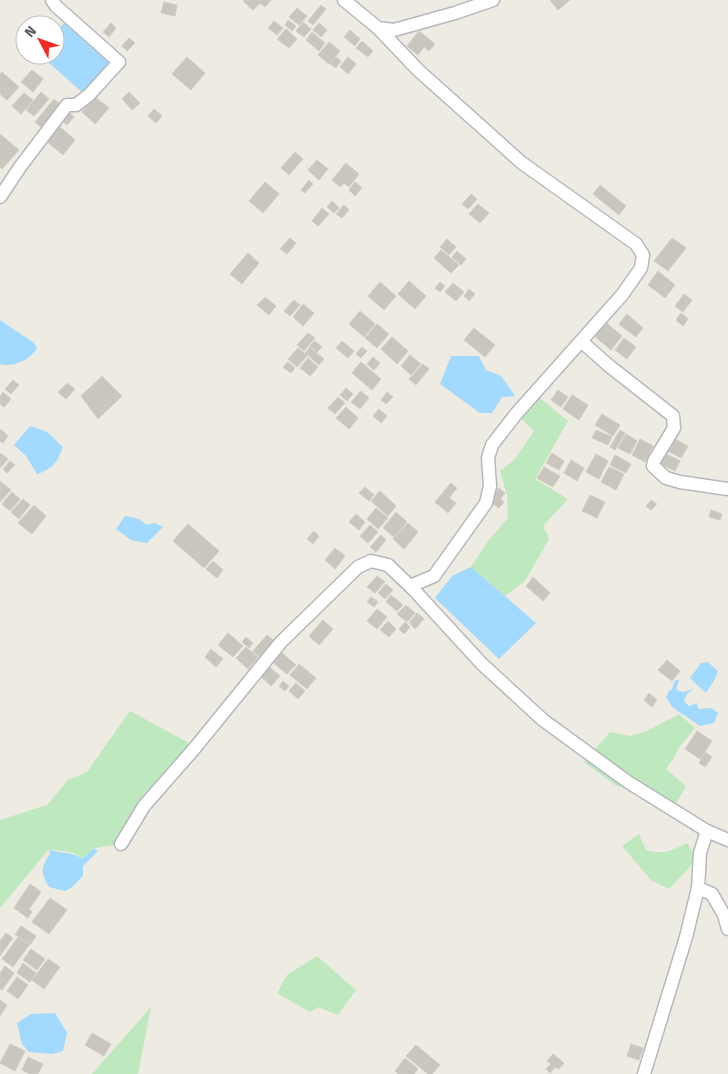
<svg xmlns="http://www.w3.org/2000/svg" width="728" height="1074" font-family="'Fira Sans',sans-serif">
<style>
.green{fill:#bee8bd}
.water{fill:#a1d9ff}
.building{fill:#c9c6bf;stroke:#d3cdc0}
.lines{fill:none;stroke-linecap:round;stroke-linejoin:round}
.street-casing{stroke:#b5b9bd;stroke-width:15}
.street{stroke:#fff;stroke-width:12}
</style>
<rect width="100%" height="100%" fill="#eeebe2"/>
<path class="green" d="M534 393 568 421 535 479 568 499 543 526 549 539 525 581 505 596 471 567 488 541 508 518 507 495 500 471 515 459 534 431 516 414Z
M130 711 189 743 121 844 94 848 82 859 74 853 49 849 0 908V820L47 805 68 780 87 772Z
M679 714 695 728 678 749 674 758 666 769 686 786 675 805 615 785 584 762 610 732 630 736 647 731Z
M639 834 646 850C664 855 671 851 687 843L697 859 669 889 651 880 622 846Z
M317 956 356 990 338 1015 318 1007 310 1012 277 993 287 975Z
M151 1007 138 1074H92Z"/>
<path class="water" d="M64 23 110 64 84 94 40 55H55V34Z
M0 320 19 333 33 342 37 348C31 360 12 368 0 364Z
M451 356H479L486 370 501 376 515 396 502 397 492 413H480L440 384Z
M30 426 47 432 63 447C58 461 52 470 37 474L26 456 14 445Z
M125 516 139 519 147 525 155 523 163 527 147 543 131 540 116 529Z
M471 567 536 623 499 659 435 598 452 576Z
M708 662 718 671 715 679 706 693 690 678 701 663Z
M675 680H679L676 690 684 692 694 689 687 694 684 701 689 706 697 703 698 709 711 708 718 713 714 723 700 726 672 707 666 697 669 691 672 689Z
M94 848 98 851 83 866V876L71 888 65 891 49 887C40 871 41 869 50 853L49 849C62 855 70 850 82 859Z
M55 1013 67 1033 63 1051 52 1054 29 1052 22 1044 17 1023 31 1014Z"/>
<path class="building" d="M245 0H271L265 7 260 3 253 10 243 1Z
M550 0H570L558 10Z
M164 2 177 5 175 16 161 13Z
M321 5 326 9 313 25 308 21Z
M297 8 307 16 299 25 289 17Z
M288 20 296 26 292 31 285 25Z
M274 21 283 28 277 35 268 28Z
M303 22 311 29 304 37 296 31Z
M111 23 116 28 109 37 103 32Z
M319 23 327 30 321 37 313 30Z
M286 29 297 39 289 48 277 39Z
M350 30 360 39 355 46 344 37Z
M419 31 435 44 429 51 424 47 418 55 407 46Z
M312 32 325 43 319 51 306 40Z
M129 38 135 43 127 51 122 46Z
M362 41 373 51 368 57 356 48Z
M329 42 340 51 329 64 318 55Z
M187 57 205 73 191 90 172 74Z
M336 57 341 61 336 68 330 64Z
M348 57 356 64 348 74 340 67Z
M32 70 43 79 33 92 21 82Z
M2 72 19 87 7 100 0 94V74Z
M41 92 49 99 34 116 26 110Z
M129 92 140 103 132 110 122 99Z
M24 93 33 100 21 114 12 106Z
M95 97 109 108 95 124 82 112Z
M54 99 63 107 44 130 35 122Z
M154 109 162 116 156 123 148 116Z
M66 110 74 117 67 125 59 118Z
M58 125 75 140 63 155 45 140Z
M0 134 19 150 2 169 0 167Z
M295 152 303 159 289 175 281 168Z
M317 160 328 169 319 180 308 170Z
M346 163 359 174 349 187 344 183 340 187 332 180Z
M309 180 313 184 305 193 301 190Z
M265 182 279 194 263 213 249 201Z
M355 182 362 188 355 196 349 190Z
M600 185 626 206 619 215 593 194Z
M471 194 477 199 468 209 462 204Z
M332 201 339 208 334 213 327 207Z
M478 204 489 213 480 223 469 214Z
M344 205 349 210 342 218 336 214Z
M322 208 329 214 318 226 312 221Z
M290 238 296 243 287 254 280 249Z
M672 238 686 248 668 271 654 261Z
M447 239 456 247 449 255 440 247Z
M441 250 459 265 451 273 434 258Z
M457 251 466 259 461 265 452 257Z
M248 253 259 263 242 284 230 274Z
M658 271 675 285 665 298 648 285Z
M409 281 426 296 415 309 398 294Z
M380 282 396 296 384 310 368 296Z
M440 282 445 286 440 292 435 288Z
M453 283 464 292 456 301 445 292Z
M469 289 475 294 469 301 464 296Z
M684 294 692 300 683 312 675 306Z
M265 297 276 306 269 315 257 305Z
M294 300 300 305 290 316 284 311Z
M303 304 314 313 303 326 293 317Z
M360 311 375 324 364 337 349 324Z
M681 313 688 319 683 326 676 320Z
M627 314 643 328 636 337 619 324Z
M604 321 622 336 611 350 593 335Z
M377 324 389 334 377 348 365 338Z
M474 328 495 345 485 357 464 340Z
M308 333 315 338 304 351 297 345Z
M392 337 408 351 397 364 381 349Z
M624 338 636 347 627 359 615 350Z
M315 341 322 347 317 352 310 346Z
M342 341 354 351 348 358 336 348Z
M310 347 324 359 319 365 305 353Z
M362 347 367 351 361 358 356 354Z
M298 348 307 356 297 367 288 359Z
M410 355 421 364 411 375 401 366Z
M373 357 380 363 374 370 367 364Z
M308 358 318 367 310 376 300 368Z
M288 362 295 368 291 373 283 367Z
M361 362 381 379 372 390 352 373Z
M423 364 429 369 416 385 409 379Z
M102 376 122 396 98 419 81 396Z
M13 380 19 385 11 394 5 389Z
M67 383 75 389 66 399 58 392Z
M346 388 353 394 347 401 340 395Z
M558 390 568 397 561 407 551 400Z
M361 391 369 398 360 409 351 402Z
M3 392 11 399 4 407 0 404V396Z
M387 392 393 397 386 404 381 400Z
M572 395 588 405 579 420 563 409Z
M338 397 345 403 335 414 328 408Z
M346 407 358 418 349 429 336 418Z
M379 409 387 416 381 423 373 416Z
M602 414 620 425 613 436 595 425Z
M0 429 8 436 3 443 0 441Z
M596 430 612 437 608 445 592 438Z
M620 430 625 433 615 450 610 447Z
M626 434 637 441 630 454 618 448Z
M673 438 688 446 681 458 666 450Z
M640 439 653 446 645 462 632 455Z
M663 452 680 461 675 471 657 462Z
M0 453 8 459 0 468Z
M552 453 564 461 559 470 546 463Z
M596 454 608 461 599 479 586 472Z
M615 455 631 464 626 473 610 465Z
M571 460 584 468 577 481 564 473Z
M10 461 15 465 7 473 3 469Z
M544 467 560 476 553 487 537 478Z
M609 467 624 474 616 490 601 482Z
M0 481 11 490 0 502Z
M451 483 457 488 449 498 456 503 448 513 435 502Z
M365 487 374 495 369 501 359 493Z
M499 488 505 493 500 499 504 502 499 508 489 501Z
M380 491 396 506 388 516 371 501Z
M12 492 20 499 10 511 2 504Z
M590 495 605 502 597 518 582 511Z
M23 499 30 505 19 519 11 512Z
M651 500 657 504 651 510 646 506Z
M34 505 46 516 32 534 18 523Z
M376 508 388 518 378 529 367 519Z
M711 510 722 514 720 520 709 517Z
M396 512 407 522 394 537 383 528Z
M356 514 365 522 359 530 349 522Z
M408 523 418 532 404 549 393 539Z
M188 524 219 551 204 568 173 541Z
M370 525 378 532 368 543 360 536Z
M314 531 319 536 313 544 307 539Z
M381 535 386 540 376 552 370 547Z
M335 548 345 556 335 569 325 560Z
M213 561 223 570 217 578 206 569Z
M377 576 385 582 375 593 367 587Z
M533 577 550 593 543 601 526 586Z
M386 584 393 590 385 599 378 593Z
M391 595 403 605 397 611 386 602Z
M371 597 378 602 374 607 367 602Z
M406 605 415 613 407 622 397 614Z
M377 609 387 617 377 629 367 621Z
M417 613 424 619 415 629 409 623Z
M323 620 333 629 319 645 309 636Z
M388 621 396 629 389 637 380 630Z
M405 622 410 627 404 634 399 629Z
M228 633 243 646 233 657 218 645Z
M267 635 277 643 263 660 253 651Z
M246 637 253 643 249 648 242 642Z
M246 647 258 657 248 669 236 658Z
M211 649 223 659 216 667 205 657Z
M280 651 296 665 287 674 271 661Z
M667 660 680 671 672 681 658 670Z
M299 664 316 678 307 689 290 675Z
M267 665 280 676 271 686 259 675Z
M283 681 289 686 285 691 279 686Z
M296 683 305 691 298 699 289 691Z
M649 693 657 700 652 707 644 700Z
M697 731 712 741 700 759 685 749Z
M705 752 712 757 705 767 699 763Z
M30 884 41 892 29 909 32 912 28 918 14 908Z
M50 898 67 910 49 934 32 922Z
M21 926 36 936 30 945 15 934Z
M6 933 13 938 0 956V941Z
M18 937 29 945 13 967 2 959Z
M31 949 45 959 37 970 23 960Z
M48 959 60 967 44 989 32 980Z
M23 963 36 973 30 982 17 973Z
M5 966 14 973 2 990 0 989V973Z
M17 977 28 985 18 999 7 991Z
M0 1000 7 1005 0 1016Z
M92 1033 111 1044 104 1056 85 1045Z
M10 1044 25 1051 15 1071 0 1063Z
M631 1044 643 1048 639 1060 627 1056Z
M416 1045 440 1065 432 1074H428L406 1056Z
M553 1054 564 1063 559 1069 555 1067 550 1073 546 1069 551 1064 547 1061Z
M28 1057 43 1064 38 1074H30L22 1070Z
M405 1058 418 1069 414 1074H398L395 1071Z"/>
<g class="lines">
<g class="street-casing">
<path id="street" d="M344 0 378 28 418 70 522 163 636 244 643 255 641 268 622 295 516 414 492 445 488 458 490 486 486 503 434 576 410 586
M378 28 394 30 455 13 493 0
M0 197 20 167 67 105H76L89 95 119 62 56 6 52 0
M581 341 608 365 673 416 674 428 654 461 653 466 666 478 680 482 728 489
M121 844 144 806 194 749 281 642 358 567 371 561 388 565 414 590 482 664 543 720 628 782 707 831 728 840
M698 888 712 894 724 915 728 929
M644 1074 686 937 698 888 700 853 707 831"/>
</g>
<use href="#street" class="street"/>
</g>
<g transform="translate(40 40) rotate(311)"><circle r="24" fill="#ffffff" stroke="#bdbfc1"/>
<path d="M0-4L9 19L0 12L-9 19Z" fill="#f32c23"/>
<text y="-8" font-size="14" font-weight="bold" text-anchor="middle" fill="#5a5f64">N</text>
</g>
</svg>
